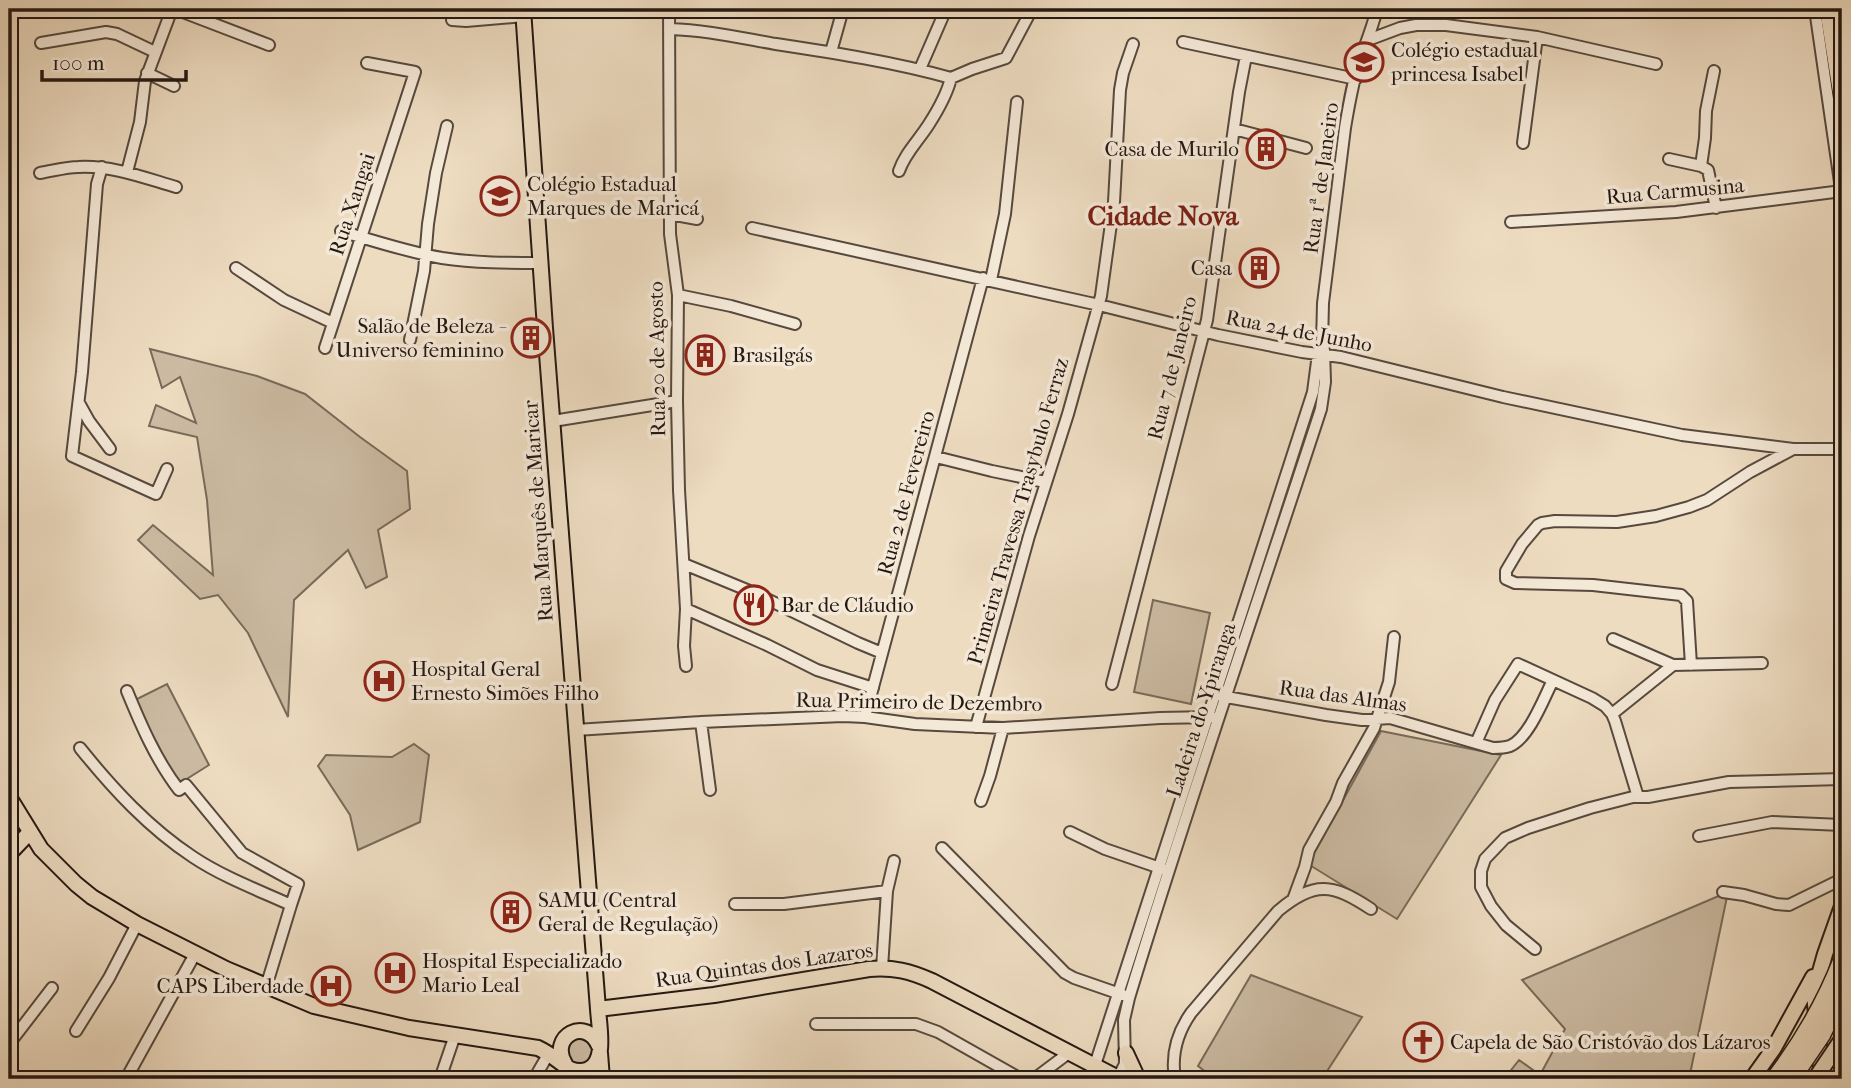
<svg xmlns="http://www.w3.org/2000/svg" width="1851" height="1088" font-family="'IM FELL French Canon',serif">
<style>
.green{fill:#ccbba3;stroke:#786a5a;stroke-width:2}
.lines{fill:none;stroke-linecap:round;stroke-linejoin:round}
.minor-casing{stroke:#56493e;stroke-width:14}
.major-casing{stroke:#241812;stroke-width:18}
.minor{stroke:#f4e8d7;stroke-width:10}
.major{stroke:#eedcc1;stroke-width:14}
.major-bridge-casing{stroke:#241812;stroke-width:18;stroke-linecap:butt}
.highway-bridge-casing{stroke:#241812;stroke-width:19;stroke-linecap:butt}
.major-bridge{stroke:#eedcc1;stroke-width:14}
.highway-bridge{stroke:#eedcc1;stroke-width:16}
.labels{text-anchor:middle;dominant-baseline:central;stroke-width:7;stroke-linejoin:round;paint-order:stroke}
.poi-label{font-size:21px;fill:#241812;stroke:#f4e8d7;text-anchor:start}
.street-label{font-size:21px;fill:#241812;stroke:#f4e8d7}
.district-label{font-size:28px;font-weight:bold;fill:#7a1f14;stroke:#f4e8d7}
</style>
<rect width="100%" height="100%" fill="#eedcc1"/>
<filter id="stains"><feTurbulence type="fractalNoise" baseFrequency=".00286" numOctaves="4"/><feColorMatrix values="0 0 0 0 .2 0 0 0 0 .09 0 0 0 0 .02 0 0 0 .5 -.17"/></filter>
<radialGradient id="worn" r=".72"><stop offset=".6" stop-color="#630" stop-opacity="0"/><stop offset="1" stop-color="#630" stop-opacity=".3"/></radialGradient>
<path class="green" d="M150 349 257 376 305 394 360 437 407 471 410 509 378 530 387 577 366 588 348 550 294 600 288 717 248 633 218 595 200 599 138 540 153 525 213 575 207 500 197 437 149 426 156 405 196 423 180 377 162 388Z
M1153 600 1210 613 1191 704 1134 692Z
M167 684 209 765 177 785 133 701Z
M1381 731 1501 755 1397 919 1308 864Z
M414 744 429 755 420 822 358 850 350 815 318 766 326 755 392 757Z
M1728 892 1689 1079H1504L1519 1060 1540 1075 1565 1029 1522 980Z
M1251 975 1362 1017 1322 1079H1215L1198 1066Z
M576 1038C601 1040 596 1069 571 1062L566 1047Z"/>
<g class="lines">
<g class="minor-casing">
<path id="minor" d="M175 9 269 45
M669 9 670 234 678 295 677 401 679 490 686 609 684 646 686 666
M1815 9 1842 196
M452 20 466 21 524 16
M670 29C706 30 741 38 776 44 835 53 894 62 951 78
M1368 40 1400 28 1416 25H1446L1537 37 1656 64
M1183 42 1356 79
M41 43 106 32 117 34 155 52
M831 52 843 9 849 11 850 9
M920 69 946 9
M147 73 174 86
M951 78 972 69 1006 58 1032 9
M1234 129 1306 148
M1523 143 1537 37
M1669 159 1701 166 1708 170 1716 208
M1701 166 1705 138 1706 111 1714 71
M102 167 97 184 82 372 72 456 156 494 167 469
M899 171C905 153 919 140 929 124 938 110 947 94 951 78
M127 172 140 122 145 81 172 9
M40 173C53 171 66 167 78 167 112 165 145 178 176 187
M670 214 697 219
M1511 222 1676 212 1842 191
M752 228 1099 305 1218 335 1302 352 1341 357 1503 397 1682 435 1793 449H1842
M341 231C374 241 408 252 442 258 475 263 508 263 541 263
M236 268 284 300 333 323
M991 280 1005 214 1017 102
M678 295 731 306 795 324
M410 340 424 271 428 224 436 173 447 126
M325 348 415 72 367 63
M79 403 89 421 110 449
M553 421 677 401
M936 457 992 471 1045 482
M684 564 752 592 858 643 882 653
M686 609 767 645 817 670 873 688
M1613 639 1673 665 1762 663
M1691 665 1687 601 1681 595 1593 585 1515 583 1506 579V571L1522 544 1538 525 1542 523 1555 521 1617 522 1656 516 1689 507 1707 500 1750 472 1793 449
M1112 684 1207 320 1239 92 1246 56
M127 691C141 725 156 760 179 790L186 785 242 853 298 884 291 905
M1221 696 1326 715 1362 720 1390 718 1493 748C1499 748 1504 748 1510 746 1529 738 1544 698 1553 680
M1612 714 1673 665
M865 717 983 278
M701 722 710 790
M976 727 1029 536 1068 414 1101 296 1114 202 1120 90 1123 73 1133 44
M576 730 701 722 843 716 865 717 915 724 1003 728 1160 718 1212 717
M1476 743 1495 700 1518 664 1592 698 1605 706 1612 714 1615 721 1638 797
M80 748C113 789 149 828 193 857 223 877 258 890 291 905L266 987
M981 801 990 776 1003 728
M1070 832 1105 849 1163 869
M1699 836 1772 822 1842 825
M942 848 1065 973 1074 978 1123 995
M1723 892 1744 895 1776 904 1789 905 1842 879
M1294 897 1305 867 1309 850 1336 802 1343 783 1374 728 1389 682 1394 637
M735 904H784L887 891
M1535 949 1506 925 1491 906 1481 887V871L1485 859 1505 838 1528 828 1590 808 1633 797H1648L1729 782 1842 779
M882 968 887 891 894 861
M816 1024H916L938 1032 1021 1079
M76 1031 109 978 137 924
M9 1044 52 988
M1095 1065 1313 392 1318 354 1322 344 1323 303 1345 128C1349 104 1353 79 1361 57 1367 41 1373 25 1377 9
M1118 1078 1125 1064 1124 1020 1129 998C1189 800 1257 605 1321 409L1325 382 1324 350
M126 1079 195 954
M440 1079 455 1035
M534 1079 549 1053
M1034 1079 1070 1052
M1175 1079C1171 1055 1177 1033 1191 1013L1278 911C1315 880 1333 884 1371 909"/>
</g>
<g class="major-casing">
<path id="major" d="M1827 9 1842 105
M9 797 41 849 76 884 92 897 137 924 226 969 314 1006 409 1028 538 1048C551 1054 559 1062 570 1069 575 1071 581 1072 587 1070 607 1063 599 1027 598 1009L545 328 523 9
M9 854 29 833
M598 1009 714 995 869 969C893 967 910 971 932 981L1120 1079
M600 1053 602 1079
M1126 1053 1138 1079
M565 1064C548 1036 587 1016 599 1046
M1752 1079 1774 1048 1813 977
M1822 1079 1814 993 1825 954 1842 906"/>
</g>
<use href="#minor" class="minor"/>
<use href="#major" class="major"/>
<g class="major-bridge-casing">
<path id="major-bridge" d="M1815 1079 1842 1039"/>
</g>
<g class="highway-bridge-casing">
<path id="highway-bridge" d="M1774 1079C1802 1042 1825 1003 1842 959
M1792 1079 1822 1035 1842 994"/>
</g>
<use href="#major-bridge" class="major-bridge"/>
<use href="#highway-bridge" class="highway-bridge"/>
</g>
<defs>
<g id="school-ring" transform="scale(2.0125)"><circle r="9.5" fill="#f4e8d7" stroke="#8f2418" stroke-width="1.5"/><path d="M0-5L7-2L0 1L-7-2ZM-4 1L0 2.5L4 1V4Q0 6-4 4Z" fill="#8f2418"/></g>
<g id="building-ring" transform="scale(2.0125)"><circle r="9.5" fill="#f4e8d7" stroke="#8f2418" stroke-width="1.5"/><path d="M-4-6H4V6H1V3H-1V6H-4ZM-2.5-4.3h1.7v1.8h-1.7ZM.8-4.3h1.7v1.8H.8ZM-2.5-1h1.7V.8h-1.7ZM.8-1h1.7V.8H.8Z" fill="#8f2418"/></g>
<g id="restaurant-ring" transform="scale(2.0125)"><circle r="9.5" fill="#f4e8d7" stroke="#8f2418" stroke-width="1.5"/><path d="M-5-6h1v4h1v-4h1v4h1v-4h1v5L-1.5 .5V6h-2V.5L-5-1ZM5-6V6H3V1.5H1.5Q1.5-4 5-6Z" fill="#8f2418"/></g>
<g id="hospital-ring" transform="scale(2.0125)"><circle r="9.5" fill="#f4e8d7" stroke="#8f2418" stroke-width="1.5"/><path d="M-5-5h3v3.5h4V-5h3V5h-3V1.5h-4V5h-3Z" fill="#8f2418"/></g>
<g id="church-ring" transform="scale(2.0125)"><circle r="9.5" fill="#f4e8d7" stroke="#8f2418" stroke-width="1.5"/><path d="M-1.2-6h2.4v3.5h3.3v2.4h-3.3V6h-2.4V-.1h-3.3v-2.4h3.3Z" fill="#8f2418"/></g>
</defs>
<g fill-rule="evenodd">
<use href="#school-ring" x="1364" y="62"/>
<use href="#building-ring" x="1266" y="149"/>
<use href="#school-ring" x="500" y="196"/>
<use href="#building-ring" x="1259" y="268"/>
<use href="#building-ring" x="531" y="338"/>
<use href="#building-ring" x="705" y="355"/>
<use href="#restaurant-ring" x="754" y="605"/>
<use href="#hospital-ring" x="384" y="681"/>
<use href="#building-ring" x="511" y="912"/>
<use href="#hospital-ring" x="395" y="973"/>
<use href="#hospital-ring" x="331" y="986"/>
<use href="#church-ring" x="1423" y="1042"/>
</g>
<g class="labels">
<g class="poi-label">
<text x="1391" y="50">Colégio estadual<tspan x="1391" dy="24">princesa Isabel</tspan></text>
<text x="1239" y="149" text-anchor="end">Casa de Murilo</text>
<text x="527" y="184">Colégio Estadual<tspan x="527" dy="24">Marques de Maricá</tspan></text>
<text x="1232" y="268" text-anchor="end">Casa</text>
<text x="504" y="326" text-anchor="end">Salão de Beleza -<tspan x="504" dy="24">Universo feminino</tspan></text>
<text x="732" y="355">Brasilgás</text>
<text x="781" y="605">Bar de Cláudio</text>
<text x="411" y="669">Hospital Geral<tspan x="411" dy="24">Ernesto Simões Filho</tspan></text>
<text x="538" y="900">SAMU (Central<tspan x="538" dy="24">Geral de Regulação)</tspan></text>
<text x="422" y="961">Hospital Especializado<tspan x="422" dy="24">Mario Leal</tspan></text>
<text x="304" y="986" text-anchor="end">CAPS Liberdade</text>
<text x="1450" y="1042">Capela de São Cristóvão dos Lázaros</text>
</g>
<g class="street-label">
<text transform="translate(1321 178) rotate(-82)">Rua 1ª de Janeiro</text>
<text transform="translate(1675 191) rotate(-5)">Rua Carmusina</text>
<text transform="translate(352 204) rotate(-72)">Rua Xangai</text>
<text transform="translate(1299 331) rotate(11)">Rua 24 de Junho</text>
<text transform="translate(657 359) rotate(-91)">Rua 20 de Agosto</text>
<text transform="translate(1172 368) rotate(-76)">Rua 7 de Janeiro</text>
<text transform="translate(906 493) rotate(-75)">Rua 2 de Fevereiro</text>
<text transform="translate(538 511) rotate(-94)">Rua Marquês de Maricar</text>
<text transform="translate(1018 511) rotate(-74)">Primeira Travessa Trasybulo Ferraz</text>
<text transform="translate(1343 696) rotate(8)">Rua das Almas</text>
<text transform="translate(919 702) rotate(1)">Rua Primeiro de Dezembro</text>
<text transform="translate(1201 710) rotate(-72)">Ladeira do Ypiranga</text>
<text transform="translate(764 965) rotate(-8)">Rua Quintas dos Lazaros</text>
</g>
<g class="district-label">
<text x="1163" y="215">Cidade Nova</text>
</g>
</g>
<rect width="1851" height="1088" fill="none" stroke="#eedcc1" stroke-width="35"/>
<rect x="10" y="10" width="1830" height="1067" fill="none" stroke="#241812" stroke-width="3.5"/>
<rect x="18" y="18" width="1816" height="1053" fill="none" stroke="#241812" stroke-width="2"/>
<path d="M42 70v10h144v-10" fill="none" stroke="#241812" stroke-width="3.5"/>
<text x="52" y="70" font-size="21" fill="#241812" stroke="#f4e8d7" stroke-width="5" paint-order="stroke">100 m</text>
<rect width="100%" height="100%" filter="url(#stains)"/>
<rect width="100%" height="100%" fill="url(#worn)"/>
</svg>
